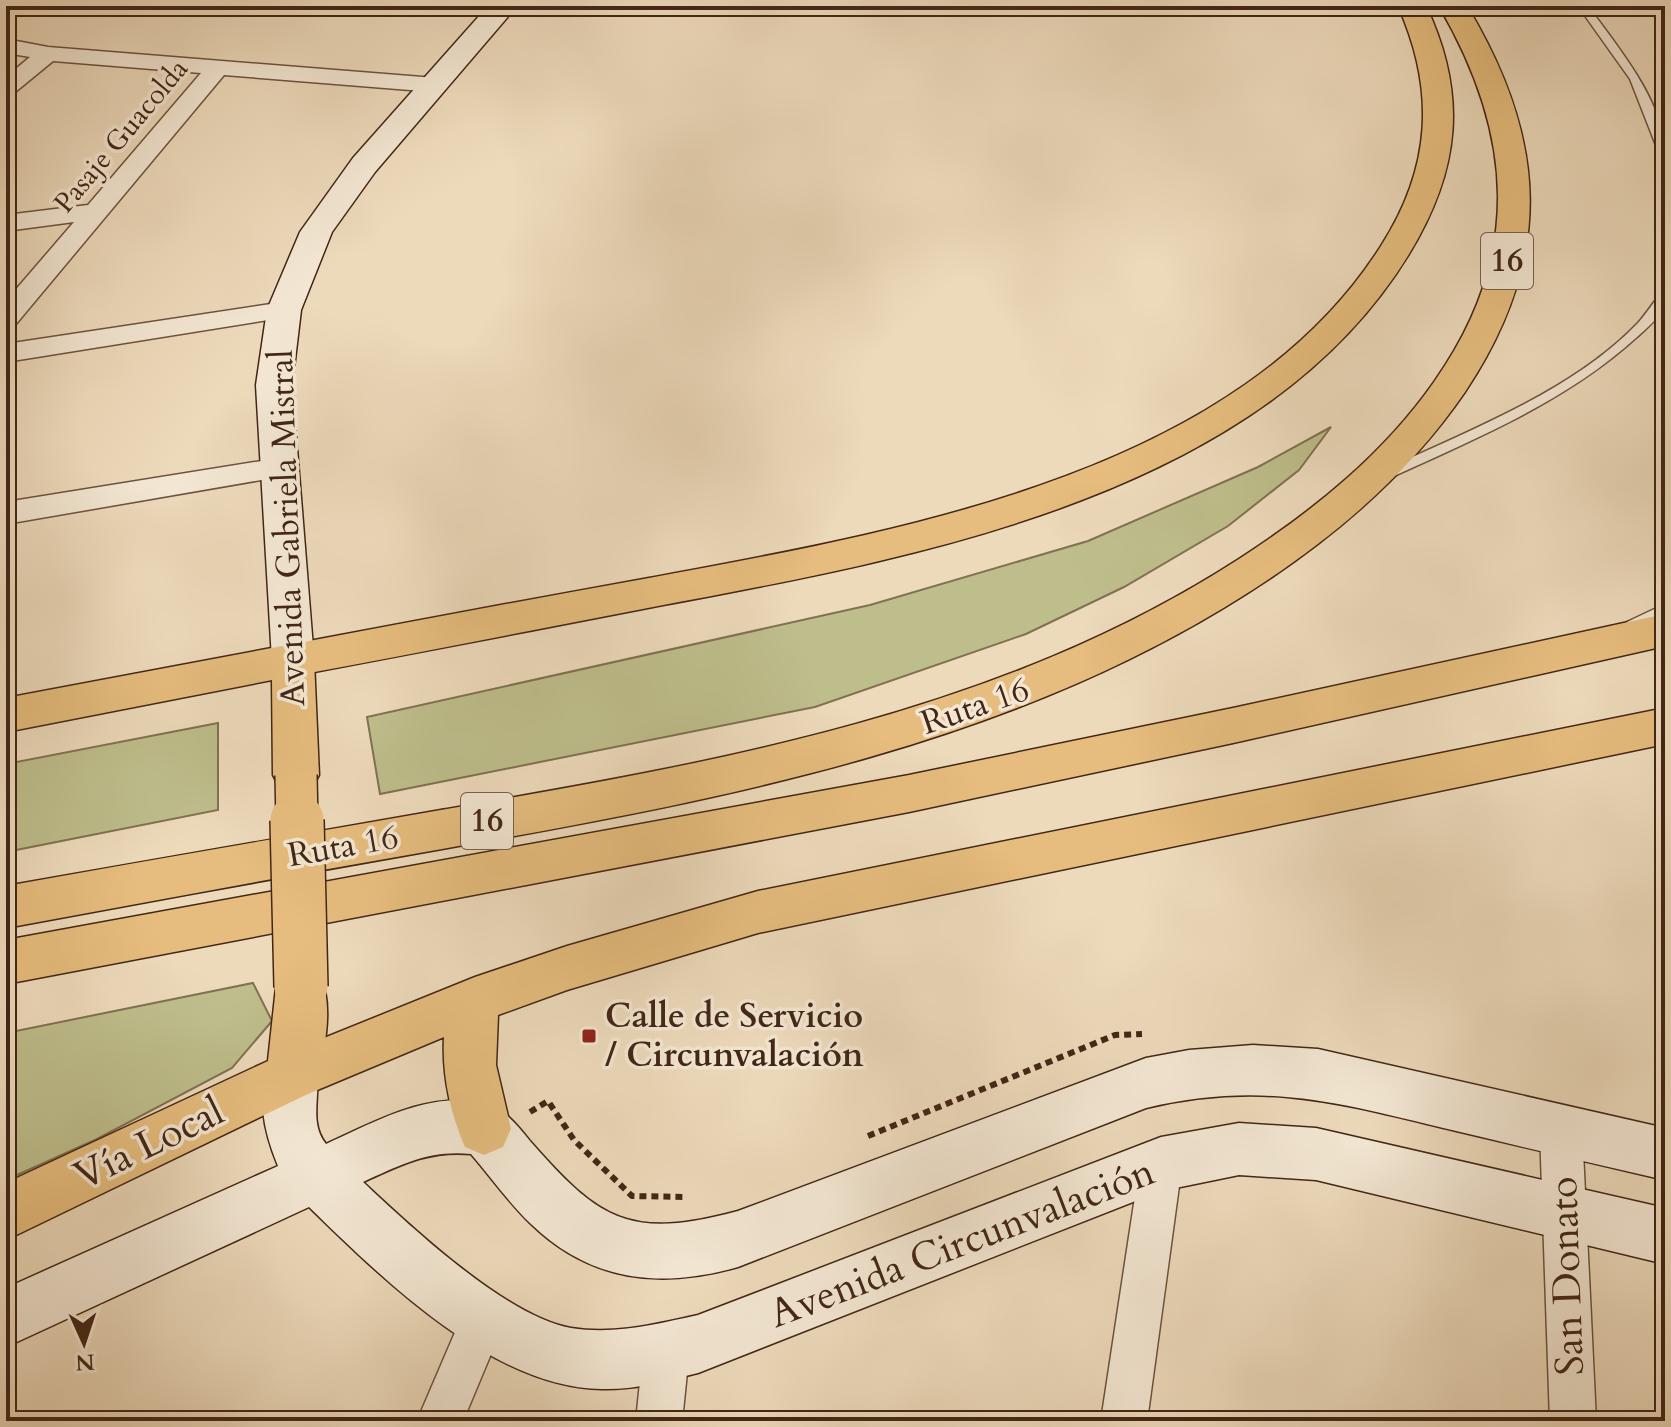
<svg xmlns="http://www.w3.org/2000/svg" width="1671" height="1427" font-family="Cardo,serif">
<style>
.green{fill:#bebe8c;stroke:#807251;stroke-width:2}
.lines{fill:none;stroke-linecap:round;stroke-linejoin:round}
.lane-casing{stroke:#6d533f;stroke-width:3}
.street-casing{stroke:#6d533f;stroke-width:3}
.secondary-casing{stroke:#422616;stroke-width:3}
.primary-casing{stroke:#422616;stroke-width:3}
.highway-casing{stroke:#422616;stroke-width:3}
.path{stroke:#422616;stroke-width:6;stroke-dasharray:7 5;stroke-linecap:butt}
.lane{fill:#f3e7d3;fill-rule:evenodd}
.street{fill:#f3e7d3;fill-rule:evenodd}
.secondary{fill:#f3e7d3;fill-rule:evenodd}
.primary{fill:#e6bd7e;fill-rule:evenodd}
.highway{fill:#e6bd7e;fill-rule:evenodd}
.primary-bridge-far1-casing{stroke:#422616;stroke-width:44;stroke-linecap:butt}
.primary-bridge-casing{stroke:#422616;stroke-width:56;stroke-linecap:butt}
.primary-bridge-far1{stroke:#e6bd7e;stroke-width:41}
.primary-bridge{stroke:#e6bd7e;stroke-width:53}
.poi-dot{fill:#8f2418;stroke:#f3e7d3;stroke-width:3}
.labels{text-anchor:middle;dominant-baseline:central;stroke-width:7;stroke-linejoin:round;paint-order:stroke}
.far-street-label{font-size:28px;fill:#422616;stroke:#f3e7d3}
.shield{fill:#f3e7d3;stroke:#77604f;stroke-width:2}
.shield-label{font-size:32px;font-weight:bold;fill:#422616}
.street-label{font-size:34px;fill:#422616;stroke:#f3e7d3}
.poi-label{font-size:34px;font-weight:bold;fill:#422616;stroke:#f3e7d3;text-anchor:start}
.near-street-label{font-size:40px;fill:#422616;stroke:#f3e7d3}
</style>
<rect width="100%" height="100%" fill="#eddabb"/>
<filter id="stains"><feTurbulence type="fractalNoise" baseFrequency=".0025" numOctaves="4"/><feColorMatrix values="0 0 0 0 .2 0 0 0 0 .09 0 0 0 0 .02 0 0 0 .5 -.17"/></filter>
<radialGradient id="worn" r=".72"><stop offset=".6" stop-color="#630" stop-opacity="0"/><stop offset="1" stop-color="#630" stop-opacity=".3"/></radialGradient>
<path class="green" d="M1331 427 1299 470 1228 526 1124 587 1026 634 815 707 380 794 367 717 870 605 1088 541 1258 467Z
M218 723V810L6 852V764Z
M253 983 272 1021 232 1068 97 1139 6 1180V1033Z"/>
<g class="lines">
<g class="lane-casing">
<path id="lane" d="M1578 6H1588C1618 48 1665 102 1665 156L1659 153 1630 79Z
M1665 292C1665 296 1666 301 1665 305 1661 316 1646 329 1637 337 1567 401 1477 438 1392 477H1382L1380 474 1382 471C1467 431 1572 392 1638 323 1646 314 1653 303 1661 293Z
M1665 604V617L1637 630H1627L1624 626 1627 622Z"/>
</g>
<g class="street-casing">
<path id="street" d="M6 39 48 47 435 78 443 80 446 85 443 90 435 92 224 75 16 324 6 326V301L74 222 6 231V215L88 205 201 73 53 61 14 93 6 95V77L30 57 6 53Z
M284 302 293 304 297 310 293 316 6 362V344Z
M280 458 290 461 295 468 290 475 6 524V502Z
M1561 1110 1576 1116 1582 1130 1596 1421H1550L1540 1130 1546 1116Z
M1161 1143 1176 1149 1182 1164 1147 1421H1101L1140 1164 1146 1149Z
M484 1296 500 1302 506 1318 463 1421H417L468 1302Z
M666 1330 682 1337 689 1353 682 1421H636L643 1353 650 1337Z"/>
</g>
<g class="secondary-casing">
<path id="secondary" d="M488 6H517L375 172 332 232 301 310 292 385 314 660 308 672 293 676 278 672 272 660 256 385 267 310 300 232 353 158Z
M1253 1045 1318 1049 1665 1128V1180C1594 1164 1523 1147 1452 1130 1339 1103 1263 1080 1146 1108L738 1267C661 1289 591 1282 531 1224 509 1203 491 1177 471 1154 428 1150 401 1165 363 1182 411 1227 507 1317 571 1328 615 1335 656 1324 698 1315L1161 1137 1239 1123 1316 1128 1665 1208V1264L1316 1180 1239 1175 1161 1191 698 1373C666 1381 635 1390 602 1389 493 1388 383 1279 309 1207L6 1347V1288L278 1166C263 1129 256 1096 272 1059L291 1051 310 1059C312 1064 316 1071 317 1078 319 1101 310 1124 326 1144 375 1122 428 1091 483 1103 504 1108 517 1125 530 1141 600 1221 630 1240 738 1211L1146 1058 1189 1050Z"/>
</g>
<g class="primary-casing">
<path id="primary" d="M293 644 308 648 314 660 319 775 312 788 296 793 280 788 273 775 272 680 6 732V698Z
M301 964 319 971C335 1006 325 1059 310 1093L6 1240V1183L268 1061 276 987 283 971Z"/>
</g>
<g class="highway-casing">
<path id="highway" d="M1398 6H1426C1468 95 1460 170 1409 254 1260 498 913 558 653 607 533 630 413 654 293 676L278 672 272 660 278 648 293 644C412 622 530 599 649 578 896 532 1235 476 1381 246 1431 168 1436 91 1398 6Z
M1439 6H1467C1548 141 1554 258 1465 392 1413 468 1345 528 1269 579 1023 744 729 798 442 849 297 874 151 901 6 928V886C151 860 296 835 441 810 718 762 999 714 1239 559 1313 511 1383 455 1434 382 1523 256 1514 135 1439 6Z
M1665 614V646L1233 743 909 812 6 984V940L909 775 1233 708Z
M1665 708V744L758 933 567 990 498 1015 496 1065 511 1129 503 1147 484 1155 465 1147C450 1112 442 1076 444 1037L291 1101 272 1093 265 1076 272 1059 475 977 567 946 758 891Z"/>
</g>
<path class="path" d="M530 1112 548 1101 574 1140 632 1196 685 1197
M868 1136 1115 1035 1142 1034"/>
<use href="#lane" class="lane"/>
<use href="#street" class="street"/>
<use href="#secondary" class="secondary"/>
<use href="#primary" class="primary"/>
<use href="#highway" class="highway"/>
<g class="primary-bridge-far1-casing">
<path id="primary-bridge-far1" d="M296 775 297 822"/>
</g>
<g class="primary-bridge-casing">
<path id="primary-bridge" d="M297 820 301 987"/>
</g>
<use href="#primary-bridge-far1" class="primary-bridge-far1"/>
<use href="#primary-bridge" class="primary-bridge"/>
</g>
<rect class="poi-dot" x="581" y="1028" width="16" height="16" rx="4"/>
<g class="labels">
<g class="far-street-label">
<text transform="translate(121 136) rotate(-50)">Pasaje Guacolda</text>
</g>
<g class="shield">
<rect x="1481" y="233" width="52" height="56" rx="6"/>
<rect x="461" y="793" width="52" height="56" rx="6"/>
</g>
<g class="shield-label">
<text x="1507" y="261">16</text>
<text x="487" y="821">16</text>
</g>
<g class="street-label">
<text transform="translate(287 528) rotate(-92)">Avenida Gabriela Mistral</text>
<text transform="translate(975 706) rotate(-19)">Ruta 16</text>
<text transform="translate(343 846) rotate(-10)">Ruta 16</text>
</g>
<g class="poi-label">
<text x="605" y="1016">Calle de Servicio<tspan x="605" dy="39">/ Circunvalación</tspan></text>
</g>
<g class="near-street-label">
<text transform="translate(149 1144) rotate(-26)">Vía Local</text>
<text transform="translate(962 1243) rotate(-21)">Avenida Circunvalación</text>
<text transform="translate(1567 1276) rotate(-92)">San Donato</text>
</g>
</g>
<rect width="1671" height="1427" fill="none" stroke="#eddabb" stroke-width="32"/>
<rect x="8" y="8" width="1655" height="1411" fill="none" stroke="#422616" stroke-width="4"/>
<rect x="16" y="16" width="1639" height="1395" fill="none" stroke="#422616" stroke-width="2"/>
<g transform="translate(84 1343) rotate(177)" stroke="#f3e7d3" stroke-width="6" paint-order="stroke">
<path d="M0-6L14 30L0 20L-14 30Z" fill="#422616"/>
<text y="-12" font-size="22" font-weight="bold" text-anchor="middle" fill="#422616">N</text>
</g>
<rect width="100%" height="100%" filter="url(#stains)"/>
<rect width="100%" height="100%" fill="url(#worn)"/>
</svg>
